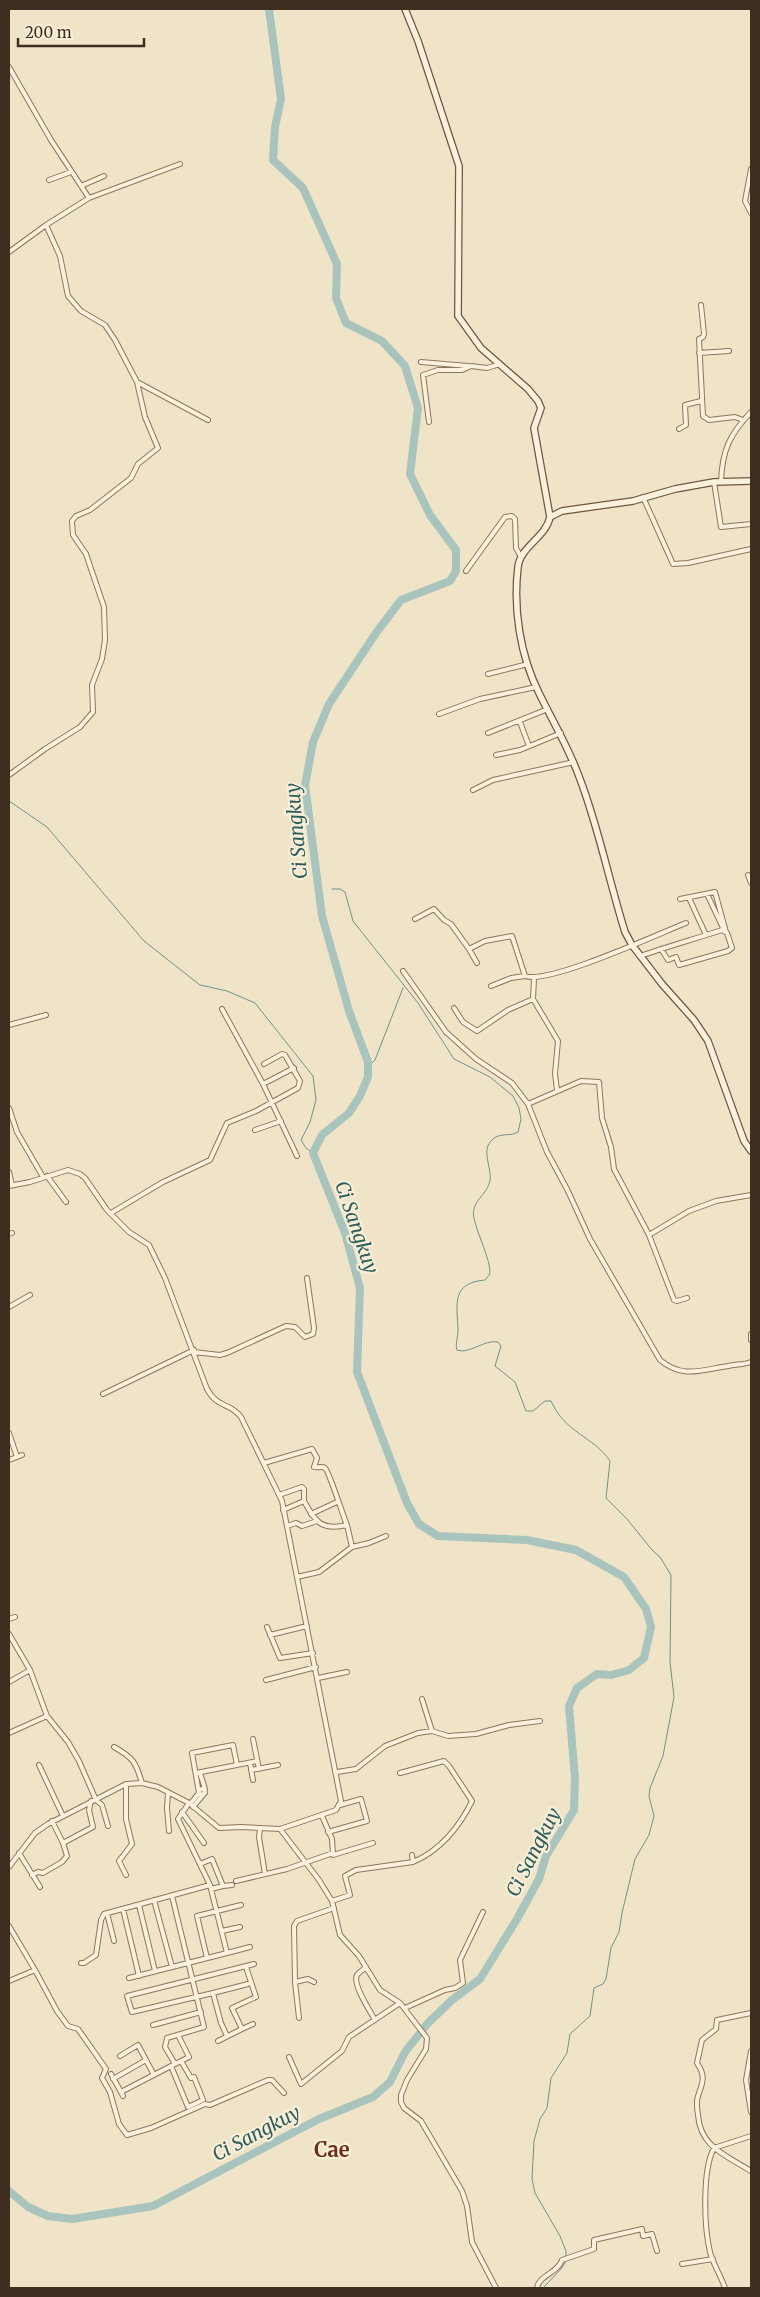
<svg xmlns="http://www.w3.org/2000/svg" width="760" height="2297" font-family="Merriweather,serif">
<style>
.lines{fill:none;stroke-linecap:round;stroke-linejoin:round}
.stream{stroke:#6f938a;stroke-width:1}
.river{stroke:#a9c4bc;stroke-width:8}
.street-casing{stroke:#8d765c;stroke-width:6}
.secondary-casing{stroke:#6f573f;stroke-width:8}
.street{stroke:#faf1dc;stroke-width:4}
.secondary{stroke:#faf1dc;stroke-width:5.5}
.labels{text-anchor:middle;dominant-baseline:central;stroke-width:4.5;stroke-linejoin:round;paint-order:stroke}
.water-label{font-size:19px;font-style:italic;fill:#2f5d5a;stroke:#f7eed8}
.quarter-label{font-size:20px;font-weight:bold;fill:#6b2e1e;stroke:#f7eed8}
</style>
<rect width="100%" height="100%" fill="#f0e4c8"/>
<g class="lines">
<path class="stream" d="M9 801 47 827 144 941 200 985 227 991 255 1003 313 1076 316 1100 310 1122 301 1140 306 1148 313 1153
M332 889H340L345 892 353 921 418 1003 454 1059 490 1077 513 1096 519 1108 521 1119 518 1132C511 1137 501 1132 493 1139 480 1150 492 1167 490 1180 488 1195 470 1201 474 1218 477 1234 491 1260 490 1274L485 1280C451 1283 457 1304 458 1330 458 1337 455 1344 457 1350 469 1355 484 1339 498 1342L501 1346 495 1366 515 1382 526 1411H533L545 1401H551C566 1434 592 1435 610 1461L606 1498 627 1519 652 1550 660 1557 671 1575 670 1662 674 1697 663 1756 650 1788 649 1796 654 1816 649 1835 635 1859 622 1913 619 1932 611 1948 606 1979 603 1984 594 1988 590 2016 570 2034 567 2053 551 2078 547 2108 540 2119 534 2141 532 2179 535 2193 560 2236 566 2251V2257
M368 1067 375 1060 403 988
M543 2288 561 2269 566 2261"/>
<path class="river" d="M9 2191 28 2207 48 2216 72 2219 153 2206 319 2119 373 2097 390 2082 405 2052 428 2023 452 2000 480 1979 517 1919 539 1879 546 1856 574 1810 575 1778 569 1706 577 1688 597 1674 611 1675 629 1670 644 1658 651 1627 646 1609 624 1577 576 1550 527 1540 438 1536 419 1524 407 1503 357 1372 360 1288 345 1233 313 1153 322 1135 349 1113 360 1096 368 1077V1062L349 1011 322 916 305 785 313 742 329 704 376 633 401 600 450 581 456 571V550L430 515 410 474 418 408 405 366 382 341 346 323 336 298 337 264 303 188 273 160 275 127 281 99 269 9"/>
<g class="street-casing">
<path id="street" d="M9 67 51 140 89 198 46 225 9 252
M751 169 745 201 751 213
M49 180 71 172
M81 186 104 176
M89 198 180 164
M701 305 704 334 703 337 699 339 703 416 709 420 735 417 743 420
M699 353 729 351
M421 362 468 366
M137 382 208 420
M429 422 423 375 438 370H462L471 366 487 368 500 364
M679 429 686 425 685 405 701 401
M714 482 721 527 751 524
M721 482C722 450 730 434 751 412
M643 497 673 564 688 563 751 549
M466 571 505 517 512 516 515 519 516 548 521 557
M488 674 528 664
M439 714 480 699 536 687
M520 722 529 746
M488 733 548 709
M496 755 520 750 561 733
M9 775 45 749 80 727 93 712 92 685 102 659 105 640 104 607 86 554 73 535 72 521 76 516 90 510 131 478 138 464 158 448 145 417 137 382 115 340 105 325 81 311 68 296 60 256 46 225
M473 790 493 780 574 762
M748 875 751 883
M707 894 723 928
M689 898 706 935
M680 899 715 892 726 932
M415 919 434 909 444 920 451 924 469 949
M640 956C667 947 694 939 722 930L727 933 732 948 728 951 679 965 676 957 668 960 661 949
M477 963 469 949 485 941 512 936 525 976C548 985 658 934 686 923
M403 971 446 1032 476 1059 512 1083 528 1104 547 1152 567 1189 590 1239 660 1360C683 1379 701 1370 728 1366 736 1364 743 1365 751 1362
M491 986 511 978 525 976
M533 999 558 1041 555 1074 557 1090
M454 1008 463 1022 477 1031 508 1010 533 999 534 978
M222 1009 263 1084
M9 1025 46 1015
M294 1068 263 1084 297 1156
M528 1104 581 1081 599 1082 602 1118 611 1147 614 1169 649 1235 689 1211 716 1201 751 1195
M9 1108 17 1132 43 1177
M255 1130 281 1121
M9 1172 12 1185
M47 1176 66 1202
M9 1186 30 1182 68 1170 80 1174 85 1178 107 1210 129 1232 149 1245 165 1278 207 1389C218 1409 230 1402 241 1417L282 1501 341 1801 336 1810 280 1829 241 1827 219 1828 189 1803 158 1787 142 1783 126 1784 48 1824 35 1833 9 1867
M111 1213 163 1182 210 1160 227 1123 256 1111 298 1088 300 1081 285 1055 282 1054 264 1064
M9 1234 12 1233
M649 1235 674 1300 677 1301 687 1298
M9 1307 30 1295
M751 1334V1340
M194 1352 220 1355 227 1353 286 1326 295 1327 305 1337 313 1334 314 1328 307 1278
M103 1394 194 1350
M9 1433 17 1457
M9 1460 22 1455
M264 1463 312 1449 317 1458 314 1467C317 1468 322 1466 325 1468 329 1471 343 1516 347 1525
M279 1495 302 1487 304 1489V1501
M283 1510 304 1501C315 1522 322 1531 347 1525L352 1547
M311 1514 337 1502
M287 1526 296 1523 302 1526 317 1521
M297 1577 319 1572 352 1547 369 1543 386 1536
M9 1619 15 1617
M267 1627 280 1658 313 1653
M9 1634 30 1670 47 1716 68 1742 79 1761 96 1800 102 1805 108 1826
M270 1635 307 1626
M318 1678 347 1672
M266 1680 316 1667
M9 1682 30 1670
M422 1699 432 1731
M9 1733 47 1716
M253 1739 259 1769
M114 1747C134 1758 136 1763 142 1783
M250 1763 253 1780
M39 1765 63 1816
M251 1770 278 1765
M337 1772 356 1769 385 1746 418 1733 432 1731 448 1736 476 1734 509 1725 540 1721
M196 1773 257 1761
M200 1773 205 1789
M400 1773 444 1761 449 1766 472 1801C460 1826 440 1851 413 1862
M200 1790 204 1788 205 1793 201 1795 199 1793 192 1753 233 1745 237 1765
M168 1792 167 1808 169 1831
M190 1804 199 1793
M193 1807 203 1795
M182 1812 204 1843
M322 1816 332 1839 333 1855 373 1843
M52 1821 63 1843
M260 1828 259 1837 265 1874
M280 1829 319 1880 332 1901 340 1935 359 1956 380 1990 400 2003 427 2038 426 2049 407 2080 401 2095V2102L404 2108 421 2121 462 2191 467 2206 472 2242 496 2288
M328 1832 367 1821 361 1799 340 1805
M19 1853 40 1887
M200 1864 212 1859 223 1886 232 1885
M32 1875 38 1872 43 1873 62 1862 67 1856 63 1843 93 1827 89 1810 91 1801
M126 1875 119 1861 132 1844 126 1819V1784
M236 1881 287 1869 333 1853
M210 1885 227 1953 250 1947
M211 1889 223 1886
M172 1896 204 2027 167 2038 165 2047 175 2064 189 2057 178 2035
M154 1900 172 1967
M332 1901 350 1895 345 1876 356 1870 413 1862 412 1855
M139 1905 155 1971
M123 1909 139 1976
M107 1913 114 1941
M9 1926 35 1970
M222 1931 240 1927
M207 1958 197 1916 241 1905
M81 1963H84L96 1955 101 1920 104 1914 210 1885 178 1819 189 1803
M246 1967 256 1997 232 2008 242 2029 253 2024
M366 1967C363 1970 359 1972 357 1975 352 1984 370 2011 375 2020
M129 1978 227 1953
M9 1981 35 1970 57 2011 68 2026 78 2029 106 2069 102 2078 110 2092 119 2124 127 2135 151 2128 205 2104 210 2105 268 2080H272L284 2093
M295 1982 299 2018
M314 1982 308 1979 295 1982 294 1926 297 1921 334 1908
M213 1993 248 1984
M405 2008 445 1990 455 1988 463 1983 460 1960 483 1912
M751 2013 717 2020 716 2029 702 2040 697 2063C706 2076 703 2082 698 2096 696 2102 697 2109 698 2115 700 2147 727 2156 751 2171
M153 2025 201 2012
M227 2036 221 2023 213 1993 132 2012 127 1996 254 1964
M218 2041 242 2029
M751 2051 746 2080 751 2112
M120 2056 138 2045 146 2060
M289 2057 301 2084 342 2051 349 2037 400 2003
M171 2066 188 2107 203 2100 194 2077 191 2078 181 2061
M111 2074 121 2092
M113 2079 146 2060 154 2075
M123 2096 121 2092 173 2065
M682 2264 713 2259
M537 2288C539 2275 558 2273 562 2260L594 2249V2240L642 2229 643 2236 652 2234 657 2251
M725 2288C721 2276 713 2264 710 2252 704 2227 702 2170 714 2148L751 2136"/>
</g>
<g class="secondary-casing">
<path id="secondary" d="M405 9 418 41 459 166 458 316 481 348 528 389 538 401 541 408 534 428 550 517C546 537 520 547 518 567 513 609 520 655 539 693 553 722 569 748 580 779 599 829 609 881 625 932L632 945 662 984 694 1020 708 1041 744 1141 751 1151
M550 517 562 511 633 501 675 489 714 482 751 481"/>
</g>
<use href="#street" class="street"/>
<use href="#secondary" class="secondary"/>
</g>
<g class="labels">
<g class="water-label">
<text transform="translate(296 831) rotate(-95)">Ci Sangkuy</text>
<text transform="translate(357 1227) rotate(71)">Ci Sangkuy</text>
<text transform="translate(533 1852) rotate(-63)">Ci Sangkuy</text>
<text transform="translate(256 2133) rotate(-28)">Ci Sangkuy</text>
</g>
<g class="quarter-label">
<text x="332" y="2149">Cae</text>
</g>
</g>
<rect width="760" height="2297" fill="none" stroke="#3d2e20" stroke-width="20"/>
<path d="M18 38v8h126v-8" fill="none" stroke="#3d2e20" stroke-width="2.5"/>
<text x="25" y="38" font-size="15" fill="#3d2e20" stroke="#f7eed8" stroke-width="4" paint-order="stroke">200 m</text>
</svg>
